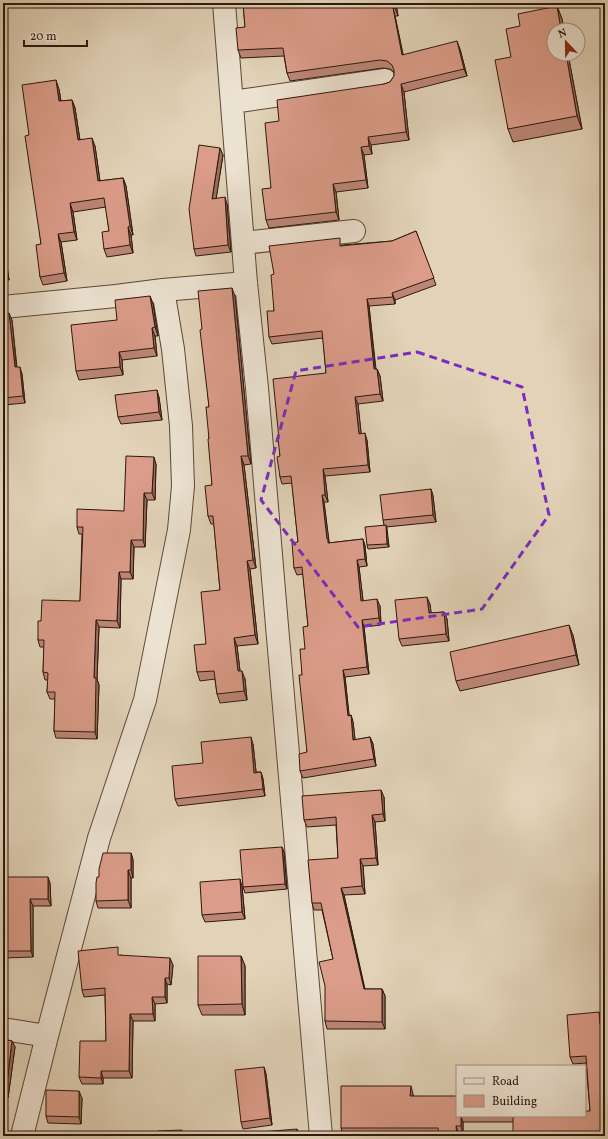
<svg xmlns="http://www.w3.org/2000/svg" width="608" height="1139" font-family="Vollkorn,serif">
<style>
.lines{fill:none;stroke-linecap:round;stroke-linejoin:round}
.street-casing{stroke:#5b4638;stroke-width:24}
.street{stroke:#ece2d1;stroke-width:22}
.wall{fill:#bc8676;stroke:#2e170e}
.shaded-wall{fill:#996d60;stroke:#2e170e}
.building{fill:#db9c89;stroke:#2e170e}
.marked{fill:none;stroke:#7b2cbf;stroke-width:3;stroke-dasharray:8 5;stroke-linejoin:round}
</style>
<rect width="100%" height="100%" fill="#e2d3b8"/>
<filter id="stains"><feTurbulence type="fractalNoise" baseFrequency=".005" numOctaves="4"/><feColorMatrix values="0 0 0 0 .2 0 0 0 0 .09 0 0 0 0 .02 0 0 0 .5 -.17"/></filter>
<radialGradient id="worn" r=".72"><stop offset=".6" stop-color="#630" stop-opacity="0"/><stop offset="1" stop-color="#630" stop-opacity=".3"/></radialGradient>
<g class="lines">
<g class="street-casing">
<path id="street" d="M224 3 246 283 257 388 277 626 321 1136
M232 102 385 80
M243 243 354 231
M3 307 116 296 163 290 246 283
M3 1029 47 1036
M22 1136 47 1036 99 838 145 700 179 530 183 486 181 426 173 349 163 290"/>
</g>
<use href="#street" class="street"/>
</g>
<path class="wall" d="M243 3H396L398 16H395L403 55 460 49 467 76 404 92 409 140 371 145 372 154 364 155 368 188 336 192 339 220 269 228 266 220 271 188 279 121 384 84 390 82 394 76V72L390 69 383 68 290 81 287 73 284 56 241 58 238 50 245 27Z
M557 6 562 19 564 30H554L568 54 582 129 513 142 508 129 511 57 520 26Z
M59 89 61 101 72 100 75 108 80 140 95 146 100 181 123 178 126 186 133 235H131L133 253 107 257 104 249 109 231 106 207 73 212 77 240 61 242 67 281 43 285 40 277 41 244 29 135Z
M223 155 216 198 227 204 231 252 196 256 194 249Z
M416 231 436 285 395 300V304L369 306 376 369H377L380 376 383 401 358 404 361 434 367 440 370 472 325 476 328 502H324L329 543 363 539 365 546 367 566 359 567 363 601 380 606 381 625 364 627 369 674 345 677 349 716 351 715 353 722 355 740 370 737 373 744 376 766 303 778 300 771 307 752 302 675 308 626 303 574 297 575 294 568 298 542 292 483 282 484 280 477V456L279 439 326 373 323 338 272 344 269 337 274 311V274L342 245 392 241Z
M3 240 9 280 3 281Z
M150 296 153 304 158 336H155L157 356 122 360 123 375 79 380 76 371 117 320Z
M235 296 251 464 244 465 256 568 250 569 258 644 237 646 240 671 245 679 247 700 220 703 217 694 215 679 200 681 197 672 206 644 220 590 214 524H211L208 516 212 485 209 439V407L202 329Z
M3 314 12 320 17 367 22 374 25 403 4 405 3 403Z
M159 397 162 420 121 424 118 417Z
M156 464 155 500H147L145 547H134L133 579H121L120 628 99 627 97 679 99 685 97 739 56 738 54 731 55 699H50L47 692 48 680H45L43 672 44 647H40L38 640 41 621 80 601 82 534H79L77 527 124 511Z
M431 489 433 496 436 522 386 527 389 547 368 549 367 545 384 525 383 520Z
M430 604 431 613 444 612 447 619 449 641 402 646 399 639Z
M573 635 579 665 460 691 456 681Z
M253 744 256 772H261L263 779 265 796 178 806 175 799 203 763Z
M384 797 385 821 375 822 378 865 363 866 365 894 344 895 365 989H382L385 996V1029H327L325 1021 333 959 322 910H314L312 903 338 858 336 825 307 827 304 820Z
M282 847 284 852 287 889 245 893 243 887Z
M131 853 133 860V878H131V908H98L96 901Z
M3 877 50 883 51 906H33V957L3 958Z
M242 886 245 919 205 922 202 915Z
M120 955 173 965 171 985 167 984V1003L155 1004V1021H133L132 1078H103V1084H82L79 1077 106 1041 105 995 84 997 82 990Z
M241 956 245 966V1015H202L198 1005Z
M602 1020 605 1136 513 1122H463V1134H459V1136L343 1135 341 1128 413 1094V1096L457 1116H585L590 1111 586 1063 573 1064 570 1057Z
M3 1039 12 1041 15 1047 8 1098 6 1097 3 1117Z
M264 1067 266 1074 272 1125 243 1129 241 1122Z
M82 1098 81 1124 48 1123 46 1116Z"/>
<path class="shaded-wall" d="M395 3H396L398 16 395 8Z
M557 6 562 19 564 30H561Z
M393 8 395 16 405 63 402 55Z
M457 41 460 49 467 76 464 69Z
M566 54H568L582 129 577 116Z
M56 80 59 89 62 110 59 101Z
M401 84 404 92 409 140 406 132Z
M72 100 75 108 81 148 78 140Z
M368 137 371 145 372 154 369 146Z
M92 138 95 146 101 189 98 181Z
M361 147 364 155 368 188 366 180Z
M220 148 223 155 215 206 212 199Z
M123 178 126 186 133 235 130 226Z
M333 184 336 192 339 220 336 212Z
M225 197 227 204 231 252 228 245Z
M70 203 73 212 77 240 74 232Z
M128 227 131 235 133 253 130 245Z
M58 234 61 242 67 281 64 273Z
M3 240 9 280 7 272 3 250Z
M232 288 235 296 251 464 248 456Z
M392 293 395 300V304L393 297Z
M150 296 153 304 158 336 155 327Z
M367 299 369 306 376 376 374 369Z
M9 313 12 320 17 374 15 367Z
M152 328 155 336 157 356 154 348Z
M119 352 122 360 123 375 120 367Z
M20 367 22 374 25 403 23 396Z
M377 369 380 376 383 401 380 394Z
M157 390 159 397 162 420 159 412Z
M355 397 358 404 362 441 359 434Z
M365 433 367 440 370 472 368 465Z
M241 456 244 465 256 568 253 560Z
M154 457 156 464 155 500 152 493Z
M323 469 325 476 328 502 325 495Z
M431 489 433 496 436 522 433 515Z
M144 493 147 500 145 547 143 540Z
M322 495 324 502 329 541 330 546 331 550 327 539Z
M386 525 387 528 389 547 387 544Z
M363 539 365 546 367 566 365 559Z
M131 540 134 547 133 579 130 572Z
M357 560 359 567 364 608 361 601Z
M247 561 250 569 258 644 255 635Z
M119 572 121 579 120 628 117 621Z
M427 597 430 604 432 620 429 613Z
M377 599 380 606 381 625 379 618Z
M444 612 447 619 449 641 446 634Z
M96 620 99 627 97 679 99 685 97 739 95 732 94 678Z
M362 620 364 627 369 674 367 667Z
M569 625 573 635 579 665 576 655Z
M234 638 237 646 241 679 238 671Z
M343 670 345 677 350 723 348 716Z
M242 671 245 679 247 700 244 691Z
M351 715 353 722 356 747 353 740Z
M251 737 253 744 257 780 254 773Z
M370 737 373 744 376 766 374 759Z
M261 772 263 779 265 796 263 789Z
M381 790 384 797 385 821 383 814Z
M372 815 375 822 378 865 376 858Z
M282 847 284 852 287 889 285 884Z
M131 853 133 860V878L131 870Z
M360 859 363 866 365 894 362 886Z
M128 870 131 878V908L128 900Z
M48 877 50 883 51 906 48 899Z
M240 879 242 886 245 919 242 912Z
M341 888 344 895 366 996 364 989Z
M30 899 33 906V957L31 951Z
M241 956 245 966V1015L242 1004Z
M170 958 173 965 171 985 169 978Z
M165 978 167 984V1003L165 997Z
M382 989 385 996V1029L382 1022Z
M152 997 155 1004V1021L153 1014Z
M599 1012 602 1020V1032L600 1024Z
M130 1014 133 1021 132 1078 129 1071Z
M12 1041 15 1047 8 1098 6 1091Z
M264 1067 266 1074 272 1125 270 1118Z
M101 1071 103 1078V1084L101 1078Z
M411 1086 413 1094V1103L410 1096Z
M4 1091 6 1097 3 1117V1094Z
M79 1091 82 1098 81 1124 79 1117Z
M461 1116 463 1122V1134L461 1126Z
M456 1126 459 1134V1136H457Z
M297 1129 300 1136H298Z"/>
<path class="building" d="M243 3H395V8H393L402 55 457 41 464 69 401 84 406 132 368 137 369 146 361 147 366 180 333 184 336 212 266 220 262 189 271 188 265 123 279 121 277 100 384 84 390 82 394 76V70L392 65 387 61 380 60 287 73 283 48 238 50 236 28 245 27Z
M557 6 561 30H554V54H566L577 116 508 129 495 60 511 57 506 29 520 26 518 14Z
M56 80 59 101 72 100 78 140 92 138 98 181 123 178 130 226 128 227 130 245 104 249 102 232 109 231 104 198 70 203 74 232 58 234 64 273 40 277 36 245 41 244 25 136 29 135 22 85Z
M199 145 220 148 212 199 225 197 228 245 194 249 189 209Z
M416 231 434 278 392 293 393 297 367 299 374 369H377L380 394 355 397 359 434 365 433 368 465 323 469 325 495H322L327 539H328V543L363 539 365 559 357 560 361 601 377 599 379 618 362 620 367 667 343 670 348 716 351 715 353 740 370 737 374 759 300 771 299 754 307 752 299 675H302L300 649H305L303 627 308 626 302 567 294 568 292 543 298 542 291 476 280 477 277 457 280 456 278 439H279L273 379 326 373 322 331 269 337 267 311H274L271 275 274 274 269 246 340 238V246L392 241Z
M3 250 7 272 3 273Z
M232 288 248 456H241L253 560 247 561 255 635 234 638 238 671H242L244 691 217 694 214 671 197 672 194 645 206 644 201 592 220 590 213 516H208L205 486 212 485 208 439H209L206 407H209L200 330 202 329 198 291Z
M150 296 155 327 152 328 154 348 119 352 120 367 76 371 71 325 117 320 115 300Z
M9 313 15 367H20L23 396 3 398V314Z
M157 390 159 412 118 417 115 395Z
M126 456 154 457 152 493H144L143 540H131L130 572H119L117 621 96 620 94 678H96L95 732 54 731 55 692H47L48 673 43 672 44 640H38V621H41L42 600 80 601 83 527H77V509L124 511Z
M431 489 433 515 383 520 380 495Z
M386 525 387 544 367 545 365 527Z
M427 597 429 613 444 612 446 634 399 639 395 600Z
M569 625 576 655 456 681 450 652Z
M251 737 254 773 261 772 263 789 175 799 172 766 203 763 201 742Z
M381 790 383 814 372 815 376 858 360 859 362 886 341 888 364 989H382V1022L325 1021V986L319 962 333 959 321 903H312L308 860 338 858 336 817 304 820 302 796Z
M282 847 285 884 243 887 240 850Z
M103 853H131V870H128V900L96 901V883L97 877H99V869Z
M3 877H48V899H30L31 951H3Z
M240 879 242 912 202 915 200 882Z
M118 947V955L170 958 169 978H165V997H152L153 1014H130L129 1071H101V1078L79 1077 80 1041H106L105 988 82 990 78 951Z
M198 956H241L242 1004 198 1005Z
M599 1012 600 1024H605V1136H513V1116H585V1111H590L586 1056 570 1057 567 1015Z
M3 1039 12 1041 6 1091H4L3 1094Z
M264 1067 270 1118 241 1122 235 1070Z
M341 1086H411L410 1096H457V1116H461V1126H456L457 1136H439L438 1128H341Z
M46 1090 79 1091V1117L46 1116Z
M297 1129 298 1136H261V1132Z
M182 1130V1136H158V1131Z"/>
<path class="marked" d="M417 352 522 387 549 515 482 609 358 627 261 500 296 371Z"/>
<rect width="608" height="1139" fill="none" stroke="#e2d3b8" stroke-width="16"/>
<rect x="4" y="4" width="600" height="1131" fill="none" stroke="#2e170e" stroke-width="2"/>
<rect x="8" y="8" width="592" height="1123" fill="none" stroke="#2e170e"/>
<rect x="456" y="1065" width="130" height="52" fill="#ece2d1" stroke="#a09183"/>
<rect x="464" y="1078" width="20" height="6" fill="#ece2d1" stroke="#a09183"/>
<text x="492" y="1085" font-size="12" fill="#2e170e">Road</text>
<rect x="464" y="1095" width="20" height="12" fill="#db9c89" stroke="#a09183"/>
<text x="492" y="1105" font-size="12" fill="#2e170e">Building</text>
<g transform="translate(566 42) rotate(338)"><circle r="19" fill="#ece2d1" stroke="#a09183"/>
<path d="M0-3L7 15L0 10L-7 15Z" fill="#8f2418"/>
<text y="-6" font-size="11" font-weight="bold" text-anchor="middle" fill="#2e170e">N</text>
</g>
<path d="M24 40v6h63v-6" fill="none" stroke="#2e170e" stroke-width="2"/>
<text x="30" y="40" font-size="12" fill="#2e170e" stroke="#ece2d1" stroke-width="3" paint-order="stroke">20 m</text>
<rect width="100%" height="100%" filter="url(#stains)"/>
<rect width="100%" height="100%" fill="url(#worn)"/>
</svg>
